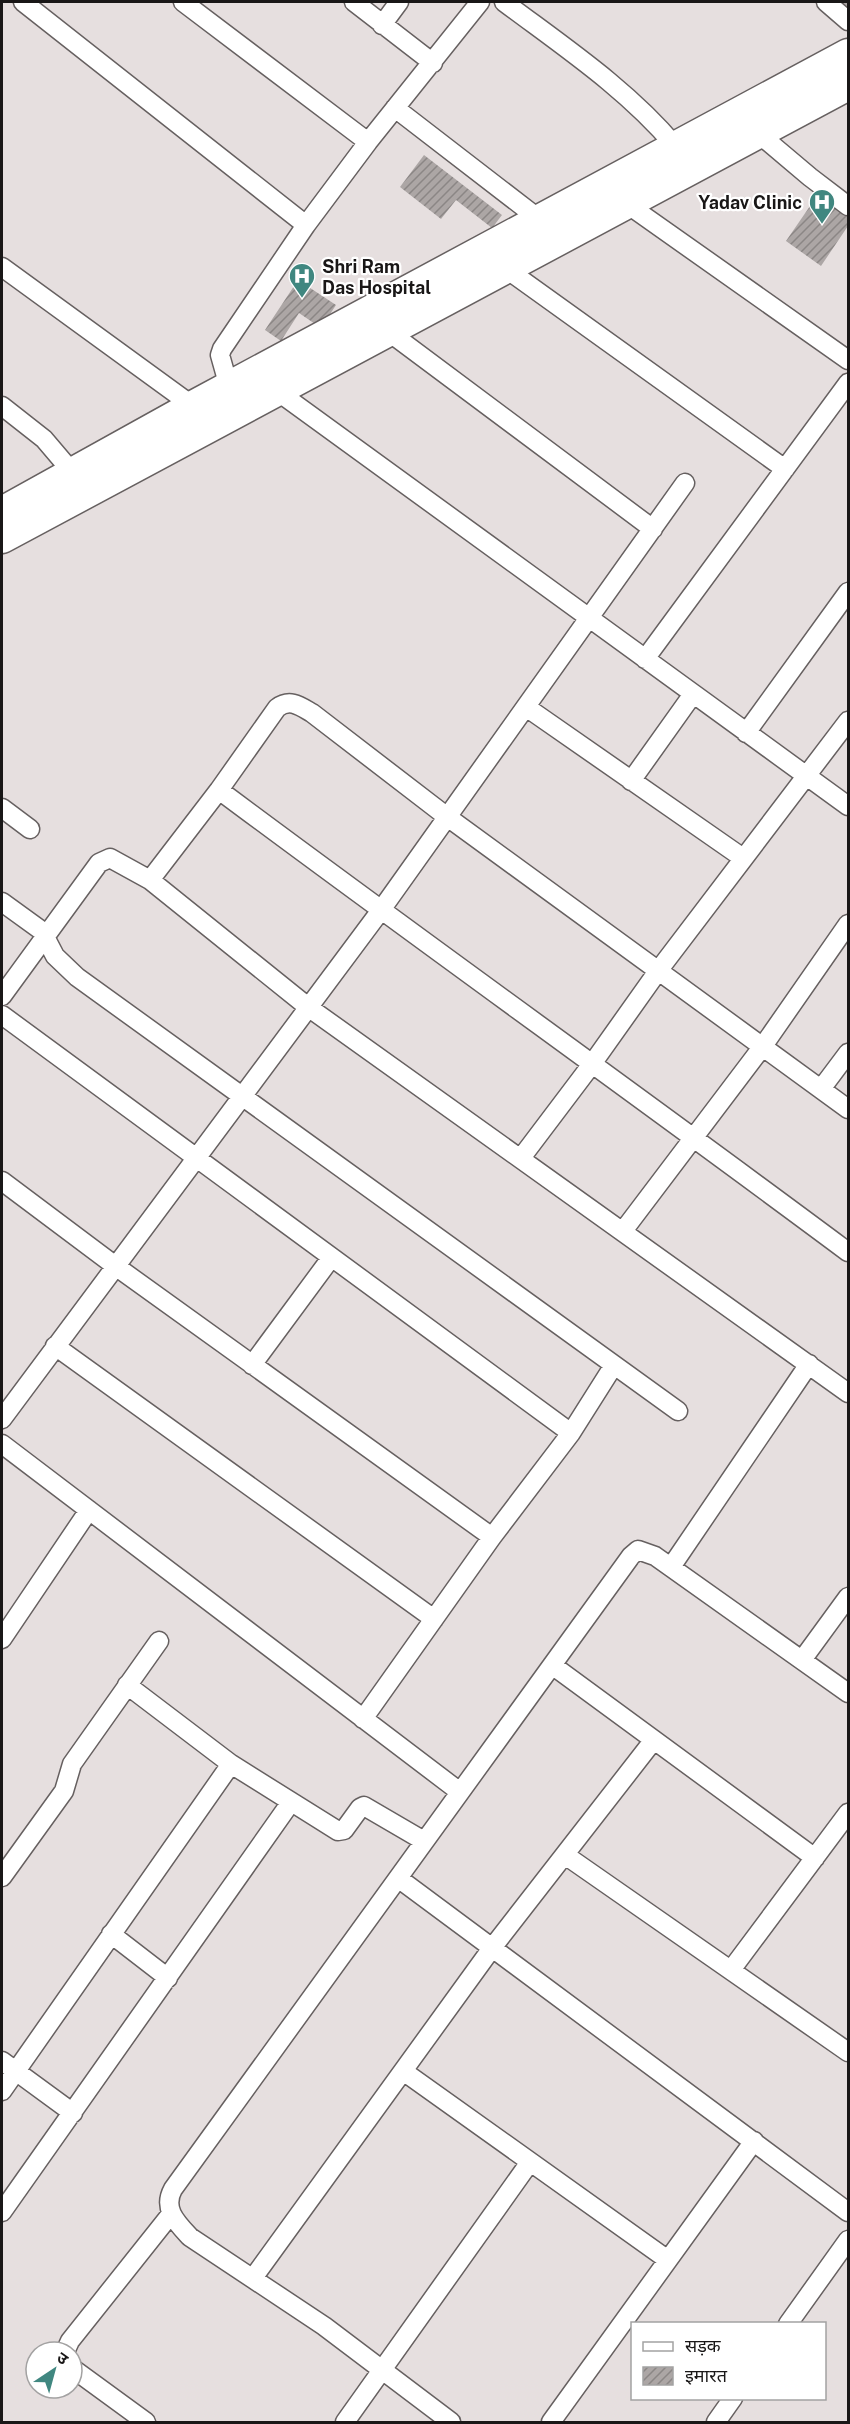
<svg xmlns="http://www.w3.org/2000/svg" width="850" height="2424" font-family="'Public Sans','Noto Sans Devanagari',sans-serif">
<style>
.building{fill:url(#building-hatch)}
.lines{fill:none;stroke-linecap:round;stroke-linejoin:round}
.street-casing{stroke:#666060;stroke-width:21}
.primary-casing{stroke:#666060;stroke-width:33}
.street{stroke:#fff;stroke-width:18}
.primary{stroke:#fff;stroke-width:30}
.labels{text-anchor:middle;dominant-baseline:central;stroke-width:4.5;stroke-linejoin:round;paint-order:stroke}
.poi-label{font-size:18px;font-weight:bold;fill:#191717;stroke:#fff;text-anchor:end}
</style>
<defs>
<pattern id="building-hatch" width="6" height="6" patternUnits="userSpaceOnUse" patternTransform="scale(1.5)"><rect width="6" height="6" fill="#aca6a5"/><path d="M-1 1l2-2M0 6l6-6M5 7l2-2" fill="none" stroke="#8b8685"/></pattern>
</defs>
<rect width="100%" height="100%" fill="#e6dfdf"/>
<path class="building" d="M831 2H848V15Z
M424 155 502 215 492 228 456 200 441 219 400 187Z
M819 193 848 214V226L821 266 786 241Z
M298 280 336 305 321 328 299 313 281 341 265 330Z"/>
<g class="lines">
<g class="street-casing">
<path id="street" d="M23 2 306 225
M183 2 368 142
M354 2 433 63
M504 2C564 47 627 89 675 146
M826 2 848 21
M382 25 399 2
M395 108 539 219
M759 134 810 177 848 206
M627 204 848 360
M2 267 193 406
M505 268 785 469
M389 332 653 529
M229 387 220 355 222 349 306 225 368 142 480 2
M277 391 848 806
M2 406 44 439 78 479
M645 659 848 383
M526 707 743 858
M746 733 848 592
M631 781 693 694
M219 790C428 946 640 1097 848 1252
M2 808 30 829
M150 880 219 790 277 708C290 698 300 706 312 713L446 816 848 1109
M2 902 42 931 55 956 77 977 678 1411
M2 996 99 863 110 858 150 880 308 1007 848 1393
M2 1015 571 1433
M821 1089 848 1053
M521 1158 592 1064 658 971 848 721
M2 1181 114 1265 492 1537
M623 1231 763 1046 848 924
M55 1346 434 1619
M252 1365 331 1258
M2 1419 381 910 685 483
M2 1444 460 1792
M671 1567 809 1364
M2 1639 89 1510
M802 1660 848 1597
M552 1665 815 1858
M127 1685 231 1764 338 1831 344 1830 360 1808 364 1806 424 1841
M363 1719 492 1537 571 1433 614 1365
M565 1855 848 2052
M2 1877 64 1791 72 1764 159 1641
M398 1878 848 2212
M111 1934 168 1978
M731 1970 848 1813
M2 2061 73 2113
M403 2071 668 2260
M2 2091 231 1764
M2 2212 291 1802
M253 2278 492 1948 653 1741
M788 2324 848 2240
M65 2352 70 2341 171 2214
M72 2368 146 2422
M345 2422 530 2162
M451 2422 324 2326 190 2237C177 2223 162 2209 173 2189L631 1556 638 1550 655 1556 848 1693
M551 2422 754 2141
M716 2422 733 2398"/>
</g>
<g class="primary-casing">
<path id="primary" d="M2 512 193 406 848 54
M2 538 848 85"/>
</g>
<use href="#street" class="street"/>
<use href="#primary" class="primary"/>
</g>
<defs>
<g id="hospital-pin" transform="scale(1.35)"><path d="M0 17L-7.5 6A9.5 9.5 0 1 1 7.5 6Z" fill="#408780" stroke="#fff"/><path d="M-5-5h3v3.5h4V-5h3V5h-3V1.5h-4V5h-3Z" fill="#fff"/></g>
</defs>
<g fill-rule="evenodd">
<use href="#hospital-pin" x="822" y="202"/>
<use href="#hospital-pin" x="302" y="276"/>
</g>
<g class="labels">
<g class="poi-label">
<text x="802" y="202">Yadav Clinic</text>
<text x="322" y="266" text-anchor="start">Shri Ram<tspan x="322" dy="21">Das Hospital</tspan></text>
</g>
</g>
<rect width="850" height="2424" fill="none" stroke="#191717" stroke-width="6"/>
<rect x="631" y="2322" width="195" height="78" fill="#ffffff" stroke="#a3a2a2" stroke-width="1.5"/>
<rect x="643" y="2342" width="30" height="9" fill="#ffffff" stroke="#a3a2a2" stroke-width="1.5"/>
<text x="685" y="2352" font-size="18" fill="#191717">सड़क</text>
<rect x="643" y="2367" width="30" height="18" fill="url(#building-hatch)" stroke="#a3a2a2" stroke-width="1.5"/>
<text x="685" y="2382" font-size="18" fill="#191717">इमारत</text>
<g transform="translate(54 2370) rotate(36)"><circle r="28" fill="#ffffff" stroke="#a3a2a2" stroke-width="1.5"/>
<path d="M0-4.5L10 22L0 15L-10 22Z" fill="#408780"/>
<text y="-9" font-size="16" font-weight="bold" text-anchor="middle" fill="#191717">उ</text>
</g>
</svg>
